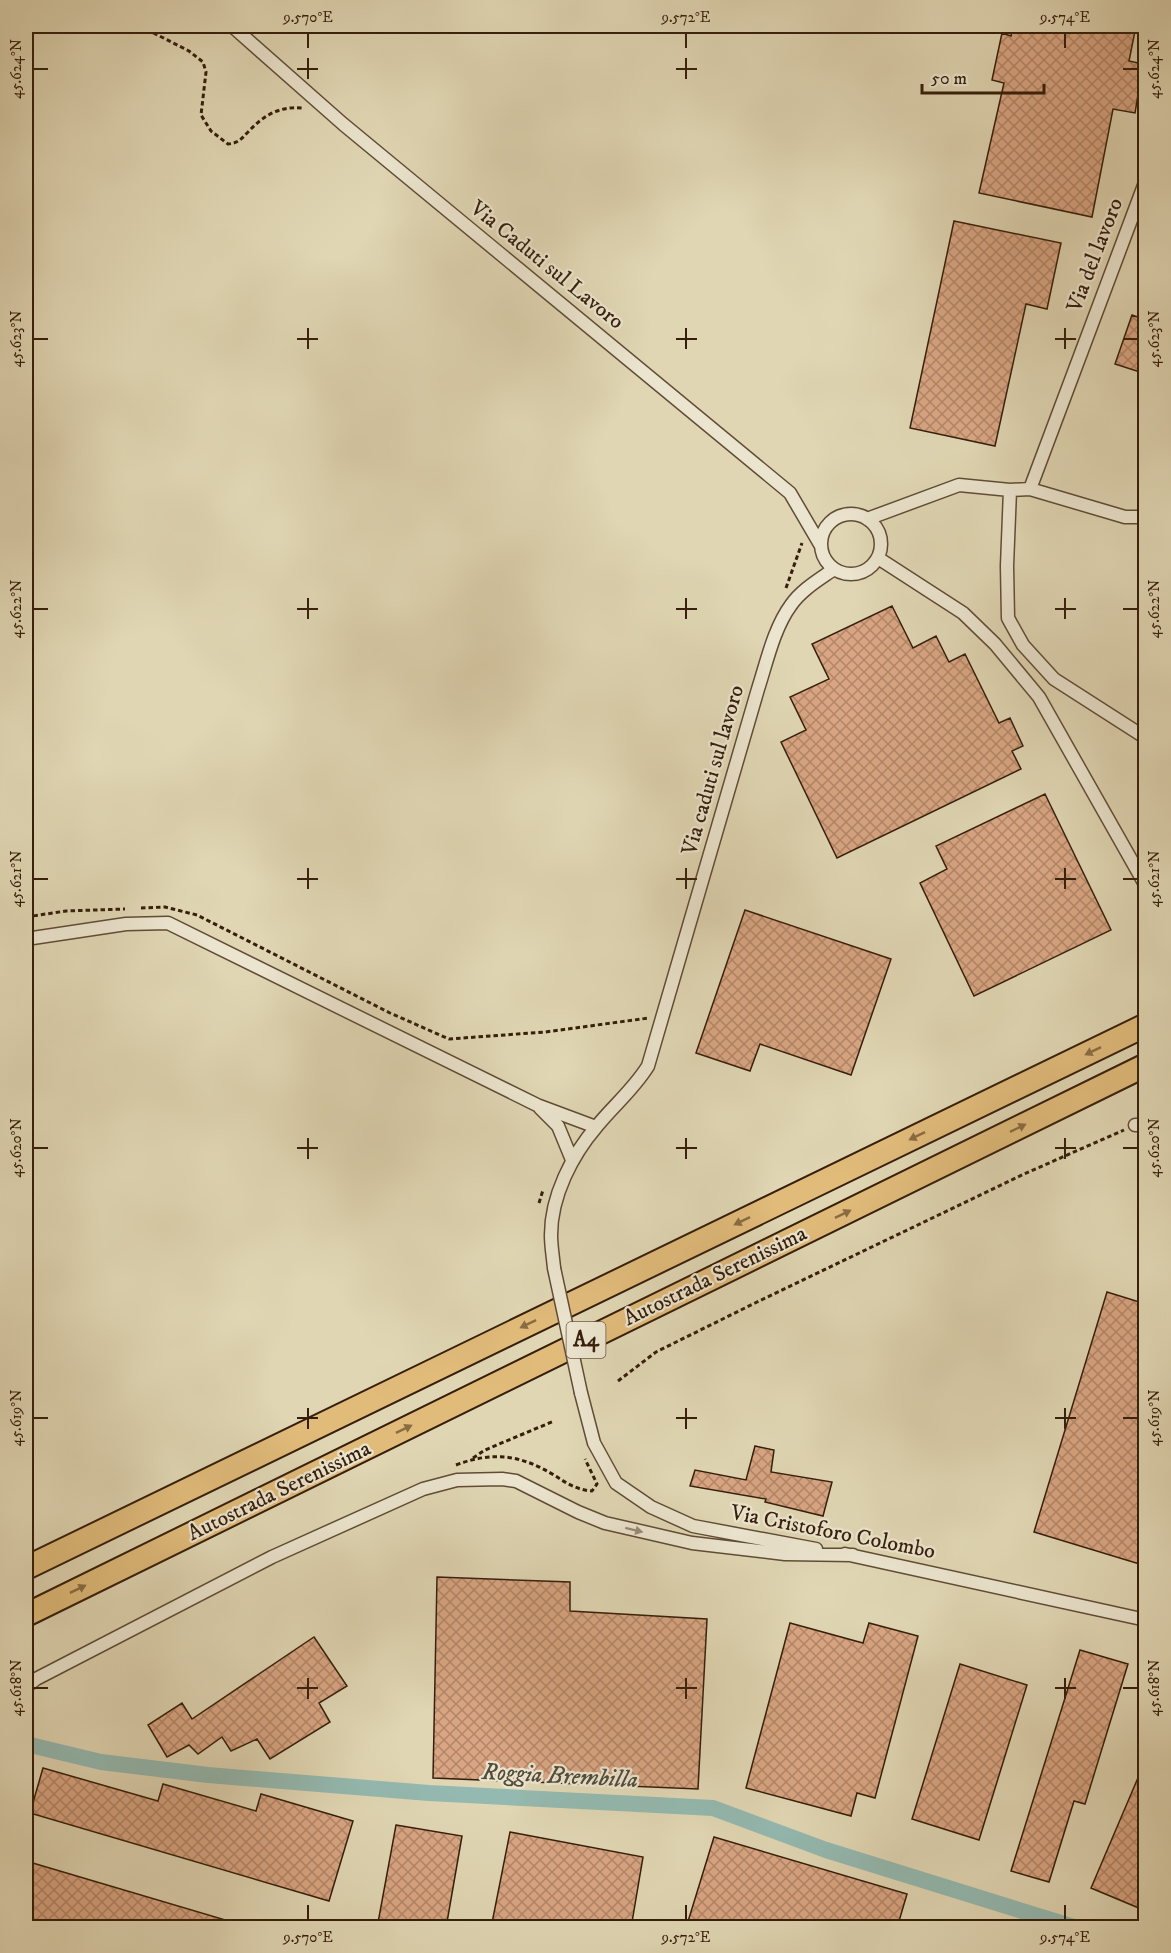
<svg xmlns="http://www.w3.org/2000/svg" width="1171" height="1953" font-family="'IM FELL DW Pica',serif">
<style>
.lines{fill:none;stroke-linecap:round;stroke-linejoin:round}
.canal{stroke:#94b9b0;stroke-width:16}
.building{fill:url(#building-cross-hatch);stroke:#351e0b;stroke-width:1.5}
.minor-casing{stroke:#604c35;stroke-width:15}
.motorway-casing{stroke:#351e0b;stroke-width:26}
.path{stroke:#351e0b;stroke-width:3;stroke-dasharray:4.5 3;stroke-linecap:butt}
.minor{stroke:#ebe4ce;stroke-width:12}
.motorway{stroke:#e0bb7a;stroke-width:22}
.minor-bridge-casing{stroke:#604c35;stroke-width:15;stroke-linecap:butt}
.minor-bridge{stroke:#ebe4ce;stroke-width:12}
.oneway{fill:#8a6c42}
.oneway2{fill:#998b76}
.ticks{fill:none;stroke:#351e0b;stroke-width:2}
.labels{text-anchor:middle;dominant-baseline:central;stroke-width:4.5;stroke-linejoin:round;paint-order:stroke}
.shield{fill:#ebe4ce;stroke:#6c5946;stroke-width:1.5}
.shield-label{font-size:21px;font-weight:bold;fill:#351e0b}
.street-label{font-size:22px;fill:#351e0b;stroke:#ebe4ce}
.water-label{font-size:24px;font-style:italic;fill:#524c3d;stroke:#ebe4ce}
.neatline{fill:none;stroke:#351e0b;stroke-width:2}
.ticks-label{font-size:15px;text-anchor:middle;fill:#351e0b}
</style>
<defs>
<pattern id="building-cross-hatch" width="8" height="8" patternUnits="userSpaceOnUse" patternTransform="scale(1.5)"><rect width="8" height="8" fill="#d9a582"/><path d="M0 0l8 8M0 8l8-8" fill="none" stroke="#b18669"/></pattern>
</defs>
<rect width="100%" height="100%" fill="#e0d6b3"/>
<filter id="stains"><feTurbulence type="fractalNoise" baseFrequency=".00333" numOctaves="4"/><feColorMatrix values="0 0 0 0 .2 0 0 0 0 .09 0 0 0 0 .02 0 0 0 .5 -.17"/></filter>
<radialGradient id="worn" r=".72"><stop offset=".6" stop-color="#630" stop-opacity="0"/><stop offset="1" stop-color="#630" stop-opacity=".3"/></radialGradient>
<g class="lines">
<path class="canal" d="M26 1744 101 1762 208 1775 429 1793 713 1808 826 1850 1077 1928"/>
</g>
<path class="building" d="M1013 26H1136L1129 61 1143 64 1135 113 1113 109 1092 217 979 193 1004 83 992 80 1002 33 1011 36Z
M954 221 1061 243 1047 309 1026 304 995 446 910 428Z
M1132 315 1146 320V374L1115 364Z
M892 606 913 648 936 636 949 662 965 654 999 723 1010 718 1023 746 1012 751 1021 769 837 858 781 742 806 730 790 697 829 679 812 644Z
M1045 794 1111 930 974 996 920 883 947 869 936 846Z
M745 910 891 959 851 1075 760 1044 750 1071 696 1053Z
M1107 1292 1146 1304V1566L1034 1532Z
M755 1446 774 1450 771 1472 832 1482 823 1516 765 1502 766 1499 690 1486 695 1470 746 1480Z
M437 1577 570 1582V1611L707 1619 698 1789 433 1778Z
M790 1623 863 1643 869 1623 918 1636 875 1798 857 1793 851 1816 746 1788Z
M314 1637 347 1686 319 1703 330 1722 270 1759 257 1739 231 1751 222 1737 198 1754 189 1745 167 1757 148 1725 182 1703 192 1719Z
M1080 1650 1128 1664 1085 1804 1074 1801 1049 1882 1011 1871Z
M960 1664 1027 1685 979 1840 912 1819Z
M1146 1759V1911L1091 1888Z
M43 1768 158 1801 163 1784 256 1811 261 1794 353 1821 329 1901 30 1813Z
M396 1825 462 1836 446 1928H377Z
M510 1832 643 1857 631 1928H491Z
M714 1837 907 1894 897 1928H686Z
M26 1861 239 1924V1928H43L26 1922Z"/>
<g class="lines">
<g class="minor-casing">
<path id="minor" d="M232 26 343 124 790 493 821 546
M1030 489 1125 517H1146
M1010 490 1007 566 1008 618 1023 645 1054 679 1146 738
M821 544a30 30 0 1 1 60 0a30 30 0 1 1-60 0Z
M867 519 959 485 1010 490 1030 489 1146 180
M878 558 963 613 995 644 1039 697 1146 886
M26 939 126 924 168 923 537 1105 596 1127
M540 1108 558 1126 572 1160
M1135 1125H1146
M554 1268C553 1257 551 1246 551 1235 551 1196 572 1155 597 1126 615 1104 633 1090 648 1066L758 689C767 661 774 628 791 605 801 590 820 579 834 569
M581 1393 594 1443 616 1483 651 1507 693 1526 816 1549
M845 1554 1146 1620
M26 1687 36 1679 272 1557 423 1489 457 1480 502 1479 516 1481 578 1512 605 1523 692 1543 785 1554 853 1555"/>
</g>
<g class="motorway-casing">
<path id="motorway" d="M26 1568 1146 1025
M26 1615 1146 1065"/>
</g>
<path class="path" d="M140 26 189 51 203 62 206 72 201 115 211 131 228 144C239 143 241 139 248 132 264 115 279 106 303 108
M786 588 802 543
M141 908 165 907 197 915 390 1013 449 1039 545 1032 649 1018
M26 917 66 911 125 909
M539 1203 543 1190
M618 1381 656 1352 755 1303 1024 1174 1124 1130
M473 1458 485 1450 554 1421
M456 1465C493 1451 521 1455 554 1475 566 1483 577 1490 592 1491L597 1484 585 1459"/>
<use href="#minor" class="minor"/>
<use href="#motorway" class="motorway"/>
<g class="minor-bridge-casing">
<path id="minor-bridge" d="M554 1268 581 1393"/>
</g>
<use href="#minor-bridge" class="minor-bridge"/>
</g>
<defs><path id="oneway-solid" d="M-6-.8H1V-3.2L6.5 0L1 3.2V.8H-6Z" transform="scale(1.5)"/></defs>
<g class="oneway">
<use href="#oneway-solid" transform="translate(1093 1051) rotate(154)"/>
<use href="#oneway-solid" transform="translate(1018 1128) rotate(-26)"/>
<use href="#oneway-solid" transform="translate(917 1136) rotate(154)"/>
<use href="#oneway-solid" transform="translate(843 1214) rotate(-26)"/>
<use href="#oneway-solid" transform="translate(742 1221) rotate(154)"/>
<use href="#oneway-solid" transform="translate(528 1324) rotate(154)"/>
<use href="#oneway-solid" transform="translate(404 1429) rotate(-26)"/>
<use href="#oneway-solid" transform="translate(78 1589) rotate(-26)"/>
</g>
<use class="oneway2" href="#oneway-solid" transform="translate(634 1530) rotate(14)"/>
<path class="ticks" d="M308 33V48M686 33V48M1065 33V48M308 58V79M686 58V79M33 69H48M297 69H318M676 69H697M1123 69H1138M308 328V349M686 328V349M1065 328V349M33 339H48M297 339H318M676 339H697M1055 339H1076M1123 339H1138M308 598V619M686 598V619M1065 598V619M33 609H48M297 609H318M676 609H697M1055 609H1076M1123 609H1138M308 868V889M686 868V889M1065 868V889M33 879H48M297 879H318M676 879H697M1055 879H1076M1123 879H1138M308 1138V1159M686 1138V1159M1065 1138V1159M33 1148H48M297 1148H318M676 1148H697M1055 1148H1076M1123 1148H1138M308 1408V1429M686 1408V1429M1065 1408V1429M33 1418H48M297 1418H318M676 1418H697M1055 1418H1076M1123 1418H1138M308 1678V1699M686 1678V1699M1065 1678V1699M33 1688H48M297 1688H318M676 1688H697M1055 1688H1076M1123 1688H1138M308 1905V1920M686 1905V1920M1065 1905V1920"/>
<g class="labels">
<rect class="shield" x="566.5" y="1322" width="39" height="36" rx="4.5"/>
<g class="shield-label">
<text x="586" y="1340">A4</text>
</g>
<g class="street-label">
<text transform="translate(1095 255) rotate(-69)">Via del lavoro</text>
<text transform="translate(547 265) rotate(39)">Via Caduti sul Lavoro</text>
<text transform="translate(713 770) rotate(-74)">Via caduti sul lavoro</text>
<text transform="translate(715 1276) rotate(-26)">Autostrada Serenissima</text>
<text transform="translate(279 1491) rotate(-26)">Autostrada Serenissima</text>
<text transform="translate(833 1532) rotate(11)">Via Cristoforo Colombo</text>
</g>
<g class="water-label">
<text transform="translate(560 1776) rotate(3)">Roggia Brembilla</text>
</g>
</g>
<rect width="1171" height="1953" fill="none" stroke="#e0d6b3" stroke-width="66"/>
<path d="M922 84v9h122v-9" fill="none" stroke="#351e0b" stroke-width="3"/>
<text x="931" y="84" font-size="18" fill="#351e0b" stroke="#ebe4ce" stroke-width="4.5" paint-order="stroke">50 m</text>
<rect x="33" y="33" width="1105" height="1887" class="neatline"/>
<g class="ticks-label">
<text x="308" y="22">9.570°E</text>
<text x="686" y="22">9.572°E</text>
<text x="1065" y="22">9.574°E</text>
<text transform="translate(16 69) rotate(-90)" y="5">45.624°N</text>
<text transform="translate(1154 69) rotate(-90)" y="5">45.624°N</text>
<text transform="translate(16 339) rotate(-90)" y="5">45.623°N</text>
<text transform="translate(1154 339) rotate(-90)" y="5">45.623°N</text>
<text transform="translate(16 609) rotate(-90)" y="5">45.622°N</text>
<text transform="translate(1154 609) rotate(-90)" y="5">45.622°N</text>
<text transform="translate(16 879) rotate(-90)" y="5">45.621°N</text>
<text transform="translate(1154 879) rotate(-90)" y="5">45.621°N</text>
<text transform="translate(16 1148) rotate(-90)" y="5">45.620°N</text>
<text transform="translate(1154 1148) rotate(-90)" y="5">45.620°N</text>
<text transform="translate(16 1418) rotate(-90)" y="5">45.619°N</text>
<text transform="translate(1154 1418) rotate(-90)" y="5">45.619°N</text>
<text transform="translate(16 1688) rotate(-90)" y="5">45.618°N</text>
<text transform="translate(1154 1688) rotate(-90)" y="5">45.618°N</text>
<text x="308" y="1942">9.570°E</text>
<text x="686" y="1942">9.572°E</text>
<text x="1065" y="1942">9.574°E</text>
</g>
<rect width="100%" height="100%" filter="url(#stains)"/>
<rect width="100%" height="100%" fill="url(#worn)"/>
</svg>
